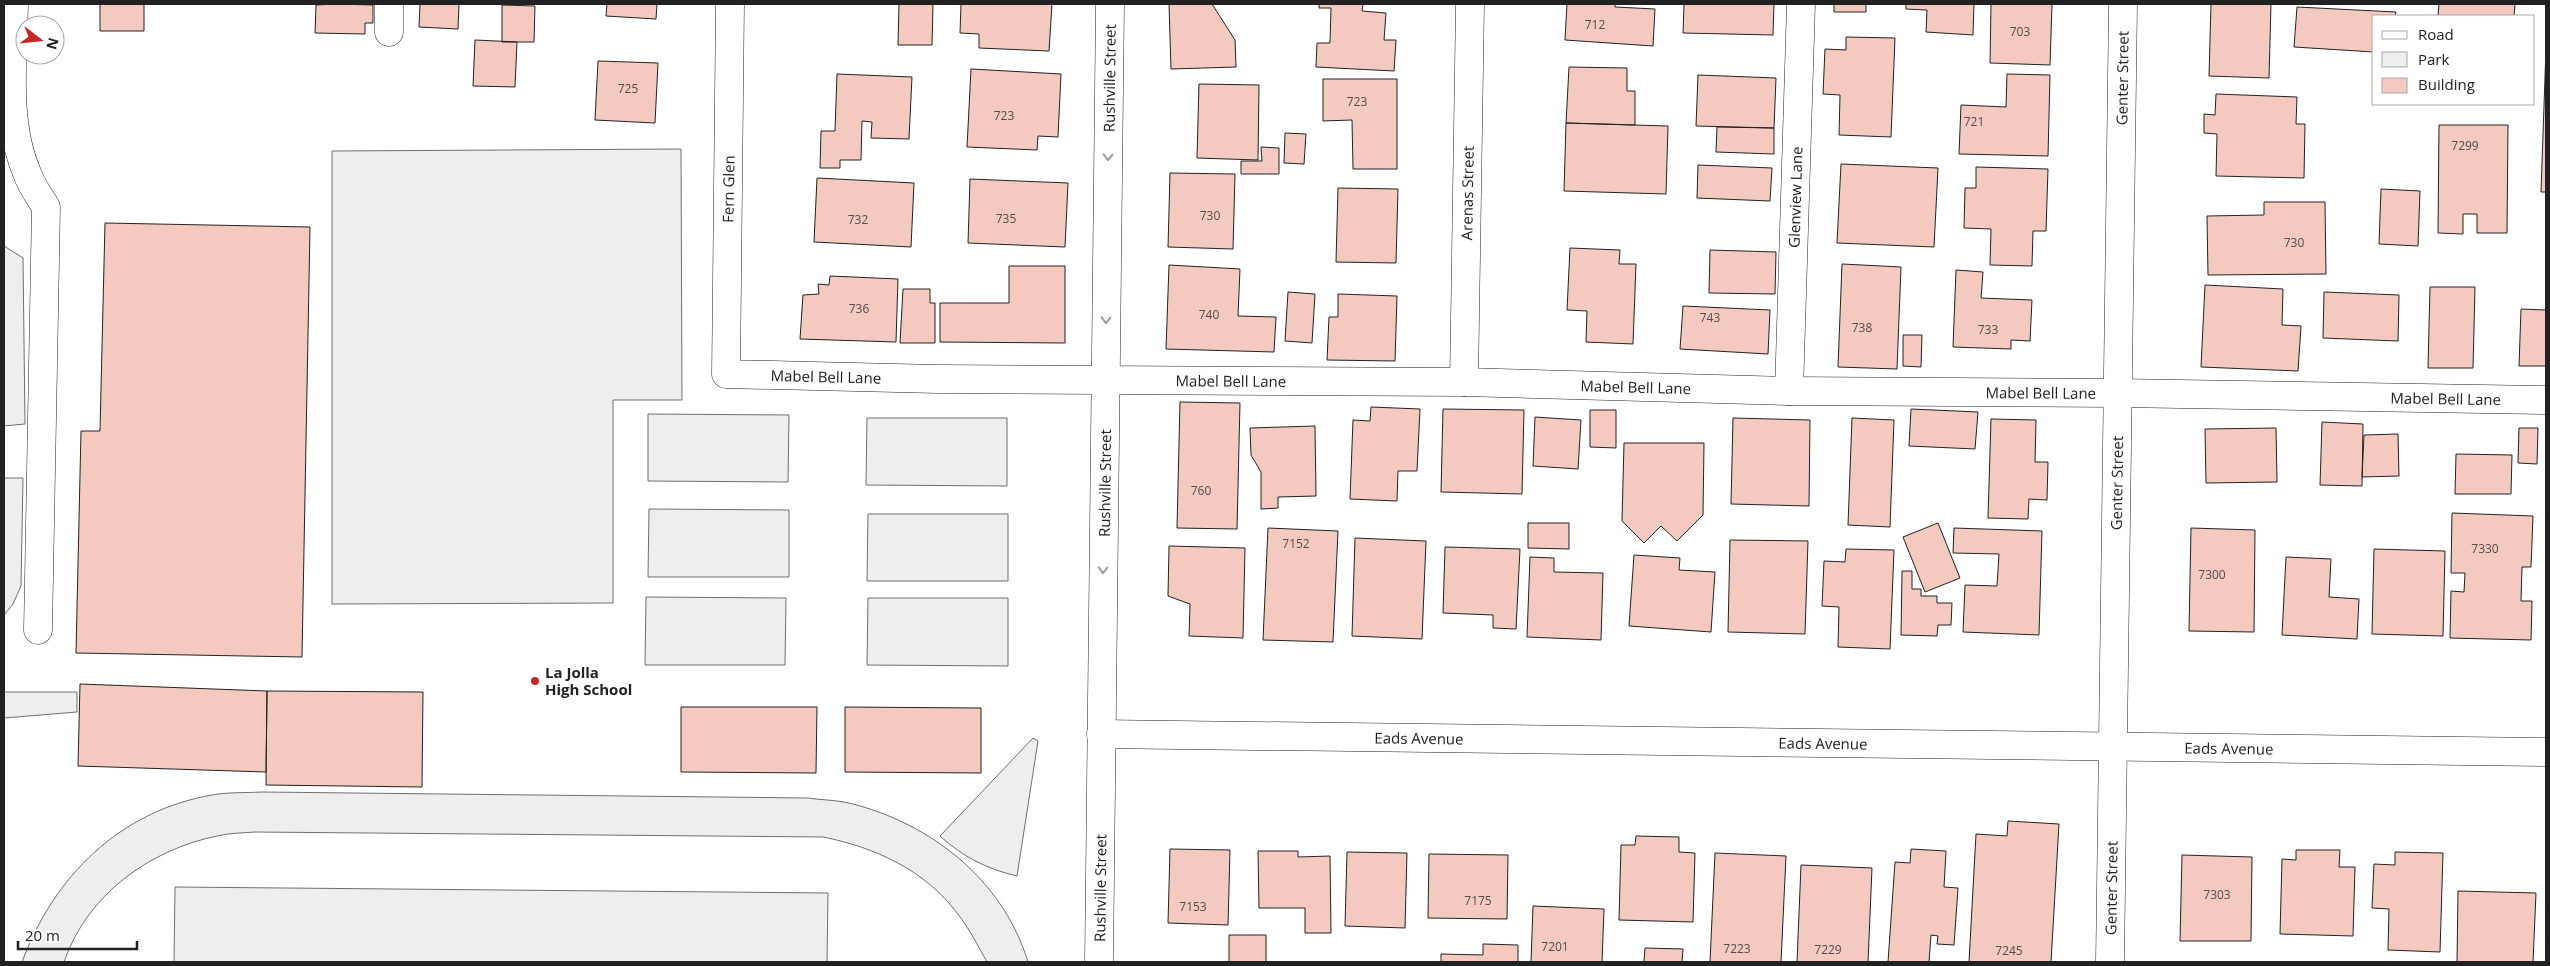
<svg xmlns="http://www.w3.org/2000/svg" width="2550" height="966" font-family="'Open Sans',sans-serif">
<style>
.green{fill:#eee;stroke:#6f6f6f}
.building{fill:#f3c9c0;stroke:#222}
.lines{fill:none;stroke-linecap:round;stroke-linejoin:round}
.minor-casing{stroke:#222;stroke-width:29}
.minor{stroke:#fff;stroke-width:28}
.oneway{stroke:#9c9c9c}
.poi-dot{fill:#c62828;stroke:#fff;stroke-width:2}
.labels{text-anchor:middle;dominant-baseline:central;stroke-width:4;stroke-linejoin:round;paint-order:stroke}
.number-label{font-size:12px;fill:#564c4a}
.street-label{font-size:15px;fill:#222;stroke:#fff}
.poi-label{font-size:15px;font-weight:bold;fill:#222;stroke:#fff;text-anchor:start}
</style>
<rect width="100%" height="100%" fill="#fff"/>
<path class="green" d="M681 149 682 400H613V603L332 604V151Z
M4 246 23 258 25 424 4 426Z
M648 414 789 415 788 482 648 481Z
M867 418H1007V486L866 485Z
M4 478H23L21 586 13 604 4 615Z
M649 509 789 510V577H648Z
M868 514H1008V581H867Z
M646 597 786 598 785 665H645Z
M868 598H1008V666L867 665Z
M4 692H77V712L4 718Z
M1033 738 1038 741 1017 876C987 869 963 857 940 836Z
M262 792 808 798C821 800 836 800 849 803 931 823 1003 880 1028 962H987C978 946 969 928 957 913 925 870 874 847 823 837L255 832C243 833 229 833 217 836 149 850 87 895 64 962H22C54 876 120 811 212 795 228 792 245 793 262 792Z
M175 887 828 893 827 962H174Z"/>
<path class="building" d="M100 4H144V31H100Z
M337 4 373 5V23H365V34L315 33 316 5Z
M420 4H459L458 29 419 27Z
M607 4H657L656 19 606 16Z
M899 4H933L932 45H898Z
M961 4H1052L1049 51 979 48V34L960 33Z
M1169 4H1212L1235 40 1236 67 1171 69Z
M1319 4H1363L1362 11 1386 13 1384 40H1396L1394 71 1316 67 1317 43H1330L1331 8H1319Z
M1567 4H1615V7L1655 9 1653 46 1565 40Z
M1684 4H1774L1773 35 1683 33Z
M1834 4H1866V12H1834Z
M1906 4H1974L1973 35 1926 32 1927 10 1906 9Z
M1991 4H2052L2050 65 1990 63Z
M2211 4H2271L2269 78 2209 76Z
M2439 4H2515L2514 16H2438Z
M502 5 535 6 534 42H502Z
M2297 7 2396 12 2395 16H2374V52L2294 47Z
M1846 37 1895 38 1891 137 1839 135 1840 95 1823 94 1825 49 1846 50Z
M475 40 517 42 515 87 473 86Z
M2546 48V192H2541Z
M598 61 658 63 655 123 595 120Z
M1569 67 1627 68V91H1635V125L1566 123Z
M971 69 1061 74 1058 137 1038 136 1037 150 967 147Z
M837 74 912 77 909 139 871 138 872 122 862 121 861 160H840V168H820L821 131H835Z
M2007 74 2050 75 2048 156 1959 154 1961 105 2006 107Z
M1698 75 1776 78 1774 128 1696 126Z
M1323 79H1397V169H1353L1352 120 1323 121Z
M1199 84 1259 85 1258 160 1197 158Z
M2216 94 2297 97 2296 124H2305L2304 178 2216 176 2217 134 2204 133V114L2215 115Z
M1566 123 1668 126 1666 194 1564 191Z
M2439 125H2508L2507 233H2477V214H2463V234L2438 233Z
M1717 127 1774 128V154L1716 152Z
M1285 133 1306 134 1304 164 1284 163Z
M1261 147 1279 148V174H1241V161H1262Z
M1841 164 1938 168 1934 247 1837 243Z
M1698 165 1772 168 1770 201 1697 198Z
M1976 167 2048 169 2046 231H2033L2032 266 1990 265 1991 229 1964 228 1965 188H1976Z
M1170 173 1235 174 1233 249 1168 247Z
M817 178 914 183 911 247 814 242Z
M970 179 1068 183 1065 247 968 243Z
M1338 188 1398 189 1396 263 1336 262Z
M2381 189 2420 191 2418 246 2379 244Z
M2264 202H2325L2326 274 2208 275 2207 216 2264 215Z
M105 223 310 227 302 657 76 653 81 431H100Z
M1570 248 1620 250 1619 264H1636L1633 344 1586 342 1587 311 1567 310Z
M1710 250 1776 252 1775 294 1709 293Z
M1842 264 1901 267 1897 369 1838 367Z
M1169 265 1240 269 1238 316 1276 317 1274 352 1166 349Z
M1009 266H1065V343L940 342V303H1009Z
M1956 270 1983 272 1981 298 2032 300 2030 341 2011 340V349L1953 347Z
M830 276 898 279 896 342 800 339 803 295 819 294 818 284 829 285Z
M2205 285 2283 289 2282 325 2301 326 2298 371 2201 367Z
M2430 287H2475L2473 368H2428Z
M903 289H930V303H935V343H900Z
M1288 292 1315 294 1312 343 1285 341Z
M2324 292 2399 295 2398 341 2323 338Z
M1338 294 1397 296 1395 361 1327 360 1329 317H1338Z
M1683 306 1770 310 1768 354 1680 349Z
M2521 309 2546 310V366H2519Z
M1903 335H1922L1921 367 1903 366Z
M1180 402 1240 403 1237 529 1177 528Z
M1371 407 1420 409 1417 471H1398L1397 501 1350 499 1353 420 1370 421Z
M1443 409 1524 410 1522 494 1441 492Z
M1911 409 1978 412 1975 449 1909 446Z
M1590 410H1616V448L1590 447Z
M1535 417 1581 420 1578 469 1533 466Z
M1733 418 1810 420 1809 506 1731 504Z
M1852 418 1894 420 1890 527 1848 525Z
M1991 419 2036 420 2035 462H2048L2047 500 2029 499 2028 519 1988 518Z
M2322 422 2363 424 2362 486 2320 485Z
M1315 426 1316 496 1278 497V508L1261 509V472L1251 455 1250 428Z
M2276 428 2277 482 2206 483 2205 429Z
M2519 428H2538L2537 464 2518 463Z
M2398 434 2399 476 2362 477 2364 435Z
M1624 443H1704L1703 515 1677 541 1661 526 1644 543 1622 521Z
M2456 454 2512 455 2511 494H2455Z
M2452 513 2533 516 2531 567H2522L2521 601H2532L2531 640 2450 638 2451 591 2464 592 2465 573H2451Z
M1528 523H1569V549L1528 548Z
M1938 523 1960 578 1925 592 1903 537Z
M1268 528 1338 531 1333 642 1263 640Z
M1954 528 2042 531 2039 635 1963 632 1965 585 1997 586 1999 554 1953 553Z
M2191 528 2255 530 2254 632 2189 631Z
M1355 538 1426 541 1422 639 1352 636Z
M1730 540 1808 541 1805 634 1728 632Z
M1169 546 1245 548 1243 638 1189 636 1190 604 1168 596Z
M1445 547 1520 549 1516 629 1493 628V615L1443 613Z
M1846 549 1894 550 1890 649 1838 647 1839 607 1822 606 1824 561 1845 562Z
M2374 549 2445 551 2443 636 2372 634Z
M1634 555 1680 558 1679 570 1715 572 1711 632 1629 626Z
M1530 557 1554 558V572L1603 573 1601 640 1527 637Z
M2286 557 2331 559 2329 597 2359 599 2357 639 2282 635Z
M1902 571H1912V589H1921V596H1937V603H1952L1951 625H1938L1937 636 1901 635Z
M80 684 267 691 266 772 78 766Z
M267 691 423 692 422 787 266 785Z
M681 707H817L816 773 681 772Z
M845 707 981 708V773L845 772Z
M2008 821 2059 824 2051 962H1969L1976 834 2007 836Z
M1636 836 1679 837V852L1695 853 1693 922 1619 920 1621 845H1635Z
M1170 849 1230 850 1228 925 1168 923Z
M1911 849 1946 851 1944 887 1958 888 1954 945 1937 944 1938 936 1931 935 1929 962H1888L1895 862 1910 863Z
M2296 850H2340L2339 867H2355L2353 936 2280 934 2282 859 2296 860Z
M1258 851H1298V857L1330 856 1331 933H1305V908H1259Z
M1347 852 1407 853 1405 928 1345 926Z
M2395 852 2443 853 2440 952 2388 950 2389 909 2372 908 2374 864 2395 865Z
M1715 853 1786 856 1781 962H1710Z
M1429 854 1508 855 1507 919 1428 918Z
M2182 855 2252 857 2251 941H2180Z
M1801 865 1872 868 1868 962H1797Z
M2458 891 2536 893 2533 962H2457Z
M1533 906 1604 909 1602 962H1531Z
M1229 935H1266V962H1229Z
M1483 944 1518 945V962H1441V954L1483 955Z
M1645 948 1683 949 1682 962H1644Z"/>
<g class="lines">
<g class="minor-casing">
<g id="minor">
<path d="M14 4C13 58 5 122 27 173 31 185 39 196 46 207L38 630"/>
<path id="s1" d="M730 4 726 374 937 379 1464 382 1789 391 2118 393 2546 400"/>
<path d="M389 32V4"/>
<path id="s2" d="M1464 382 1470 4"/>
<path id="s3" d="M1789 391 1801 4"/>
<path id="s4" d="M1101 734 2546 752"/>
<path id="s5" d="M1099 962 1110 4"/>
<path id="s6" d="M2110 962 2123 4"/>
</g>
</g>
<use href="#minor" class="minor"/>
</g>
<defs><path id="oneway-chevron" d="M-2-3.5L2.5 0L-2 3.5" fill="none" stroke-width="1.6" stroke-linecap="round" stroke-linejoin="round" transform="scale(1.25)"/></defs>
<g class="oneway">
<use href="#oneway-chevron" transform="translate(1108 157) rotate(91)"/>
<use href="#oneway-chevron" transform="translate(1106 320) rotate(91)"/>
<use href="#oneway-chevron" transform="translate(1103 570) rotate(91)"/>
</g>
<circle class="poi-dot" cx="535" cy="681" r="5"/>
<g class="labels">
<g class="number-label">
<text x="1595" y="24">712</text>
<text x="2020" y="31">703</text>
<text x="628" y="88">725</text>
<text x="1357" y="101">723</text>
<text x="1004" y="115">723</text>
<text x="1974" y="121">721</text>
<text x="2465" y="145">7299</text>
<text x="1210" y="215">730</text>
<text x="1006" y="218">735</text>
<text x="858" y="219">732</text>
<text x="2294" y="242">730</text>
<text x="859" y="308">736</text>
<text x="1209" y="314">740</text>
<text x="1710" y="317">743</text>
<text x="1862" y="327">738</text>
<text x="1988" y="329">733</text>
<text x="1201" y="490">760</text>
<text x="1296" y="543">7152</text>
<text x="2485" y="548">7330</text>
<text x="2212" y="574">7300</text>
<text x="2217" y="894">7303</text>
<text x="1478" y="900">7175</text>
<text x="1193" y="906">7153</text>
<text x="1555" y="946">7201</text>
<text x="1737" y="948">7223</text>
<text x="1828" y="949">7229</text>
<text x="2009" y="950">7245</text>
</g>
<g class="street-label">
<text stroke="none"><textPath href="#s5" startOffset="884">Rushville Street</textPath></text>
<text stroke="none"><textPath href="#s6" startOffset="884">Genter Street</textPath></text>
<text transform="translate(728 189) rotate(-89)">Fern Glen</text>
<text stroke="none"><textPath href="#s2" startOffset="189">Arenas Street</textPath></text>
<text stroke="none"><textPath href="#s3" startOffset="194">Glenview Lane</textPath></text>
<text stroke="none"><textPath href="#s1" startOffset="470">Mabel Bell Lane</textPath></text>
<text stroke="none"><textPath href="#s1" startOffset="875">Mabel Bell Lane</textPath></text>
<text stroke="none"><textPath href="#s1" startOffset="1280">Mabel Bell Lane</textPath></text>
<text stroke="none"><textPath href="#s1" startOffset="1685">Mabel Bell Lane</textPath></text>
<text stroke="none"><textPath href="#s1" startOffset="2090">Mabel Bell Lane</textPath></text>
<text stroke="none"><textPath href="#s5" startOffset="479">Rushville Street</textPath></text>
<text stroke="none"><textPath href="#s6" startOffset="479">Genter Street</textPath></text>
<text stroke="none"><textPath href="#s4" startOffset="318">Eads Avenue</textPath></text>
<text stroke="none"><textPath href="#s4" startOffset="722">Eads Avenue</textPath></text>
<text stroke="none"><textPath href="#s4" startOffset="1128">Eads Avenue</textPath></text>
<text stroke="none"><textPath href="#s5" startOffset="74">Rushville Street</textPath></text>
<text stroke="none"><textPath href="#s6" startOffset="74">Genter Street</textPath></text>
</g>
<g class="poi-label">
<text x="545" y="672">La Jolla<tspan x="545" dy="17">High School</tspan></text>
</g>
</g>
<rect width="2550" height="966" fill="none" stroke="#222222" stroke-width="10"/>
<rect x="2372" y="15" width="162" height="90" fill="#ffffff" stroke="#a7a7a7"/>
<rect x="2382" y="31" width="25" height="8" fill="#ffffff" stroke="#a7a7a7"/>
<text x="2418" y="40" font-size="15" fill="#222222">Road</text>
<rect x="2382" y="52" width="25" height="15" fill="#eeeeee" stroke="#a7a7a7"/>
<text x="2418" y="65" font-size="15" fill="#222222">Park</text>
<rect x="2382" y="78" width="25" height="15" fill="#f3c9c0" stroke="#a7a7a7"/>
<text x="2418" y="90" font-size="15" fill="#222222">Building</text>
<g transform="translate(40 40) rotate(106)"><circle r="24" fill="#ffffff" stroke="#a7a7a7"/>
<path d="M0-4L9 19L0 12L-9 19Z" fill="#c62828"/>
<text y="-8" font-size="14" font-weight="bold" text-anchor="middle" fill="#222222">N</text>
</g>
<path d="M18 941v8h119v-8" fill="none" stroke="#222222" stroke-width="2.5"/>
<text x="25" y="941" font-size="15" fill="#222222" stroke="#ffffff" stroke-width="4" paint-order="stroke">20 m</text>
</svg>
